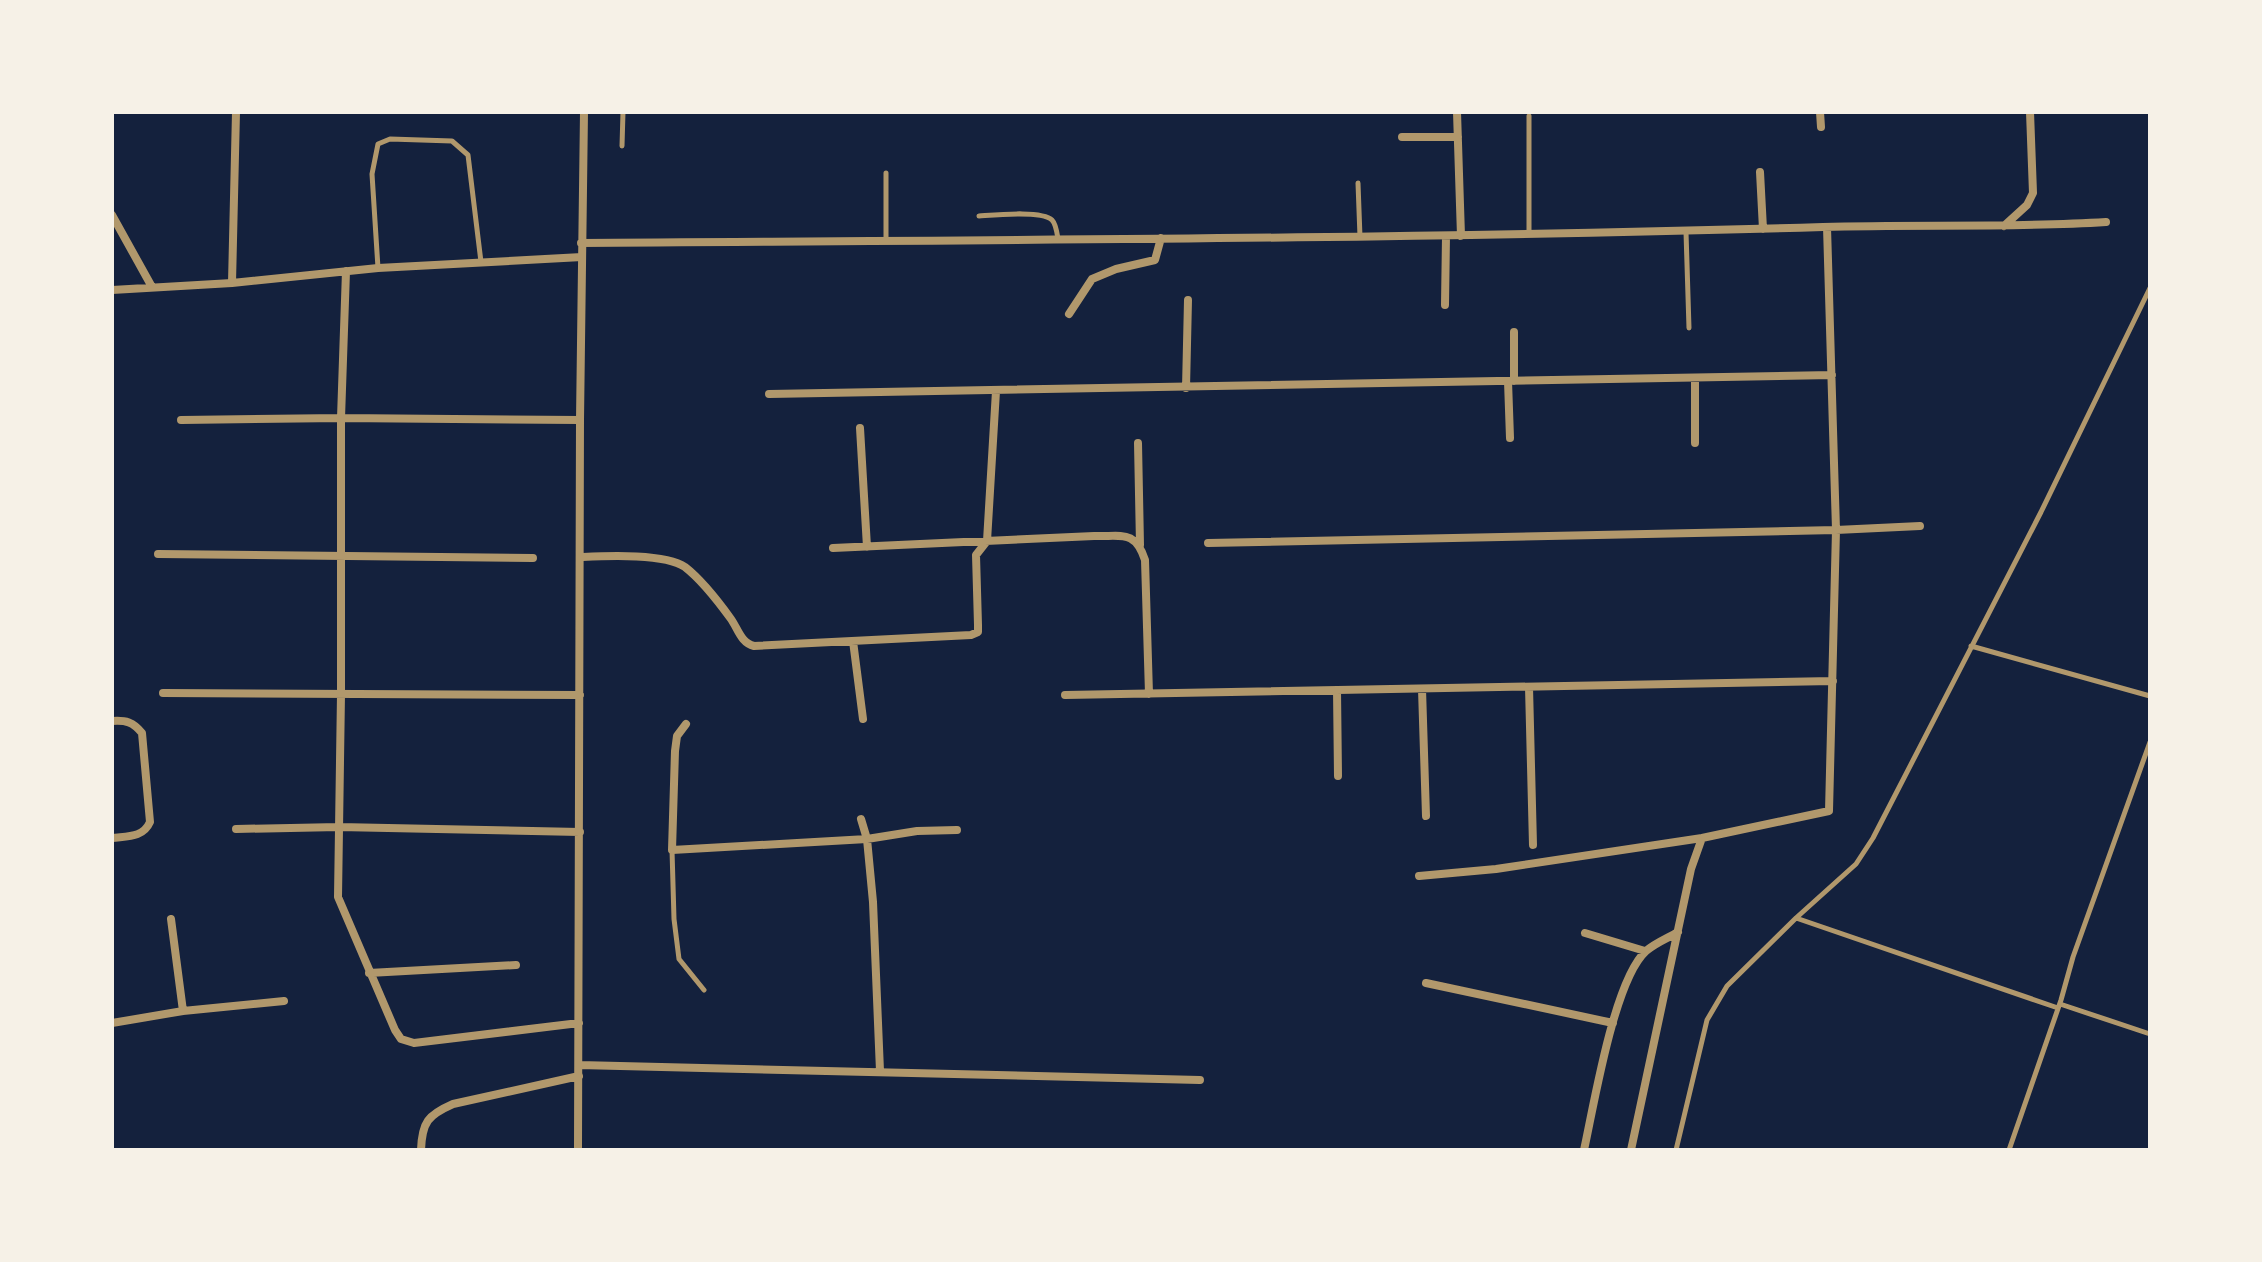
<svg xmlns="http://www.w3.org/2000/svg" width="2262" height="1262" font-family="Merriweather,serif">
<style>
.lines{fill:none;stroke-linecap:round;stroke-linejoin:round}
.service{stroke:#b1986c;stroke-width:5}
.minor{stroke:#b1986c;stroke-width:8}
</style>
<rect width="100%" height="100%" fill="#14213d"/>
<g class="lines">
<path class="service" d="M622 146 623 112
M886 173V241
M1358 183 1360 237
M979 216C994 215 1042 210 1052 220 1056 224 1057 233 1058 239
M1686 232 1689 328
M1529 234V116
M378 268 372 174 378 144 390 139 452 141 468 155 481 262
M1971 646 2150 696
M672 850 674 919 679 959 704 990
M1796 918 2058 1008
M2060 1004 2150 1034
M1676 1150 1707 1020 1727 986 1796 918 1856 864 1873 838 2041 512 2150 288
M2009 1150 2061 1000 2073 957 2150 742"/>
<path class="minor" d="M1457 112 1461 236
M1820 112 1821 127
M1402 137H1458
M1760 172 1763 229
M112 215 152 287
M2004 226 2027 205 2033 193 2030 112
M581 243C995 240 1409 239 1823 227 1917 224 2012 228 2106 222
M346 271 341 418V694L338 897 395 1030 401 1039 414 1043 579 1023
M232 283 236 112
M112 290 232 283 378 268 582 257
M1445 305 1446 236
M1069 314 1092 279 1116 269 1155 260 1161 238
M1514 332V381
M1695 378V443
M1508 381 1510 438
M1186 388 1188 300
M769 394 1832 375
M181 420 341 418 580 420
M860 428 867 547
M1138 443 1140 545
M1208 543 1836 530 1920 526
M833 548 1094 536C1121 537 1135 529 1145 560L1149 694
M158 554 533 558
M580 557C605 556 665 553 685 567 703 581 718 601 731 619 738 629 741 643 754 646L971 635 978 632V625L976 555 987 541 996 391
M853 641 863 719
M1529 687 1533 845
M1422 689 1426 816
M1337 690 1338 776
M163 693 580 695
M1065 695 1833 681
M112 721C126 720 133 722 142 733L150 822C143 838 127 836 112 838
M686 724 677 736 675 751 672 850 867 839 917 831 957 830
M861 819 867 839 873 902 880 1071
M236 829 339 827 580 832
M1419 876 1496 869 1702 838
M171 919 183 1011
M1585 933 1645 951
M369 973 516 965
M1426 983 1613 1023
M112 1023 183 1011 284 1001
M579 1065 1200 1080
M421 1150C422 1122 428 1115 453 1104L579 1076
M578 1150 580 420 584 112
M1584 1150C1594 1105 1614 980 1646 951 1655 943 1668 938 1678 932
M1631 1150 1691 869 1702 838 1829 811 1836 530 1827 227"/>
</g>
<rect width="2262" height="1262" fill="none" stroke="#f6f1e7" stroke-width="228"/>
</svg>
